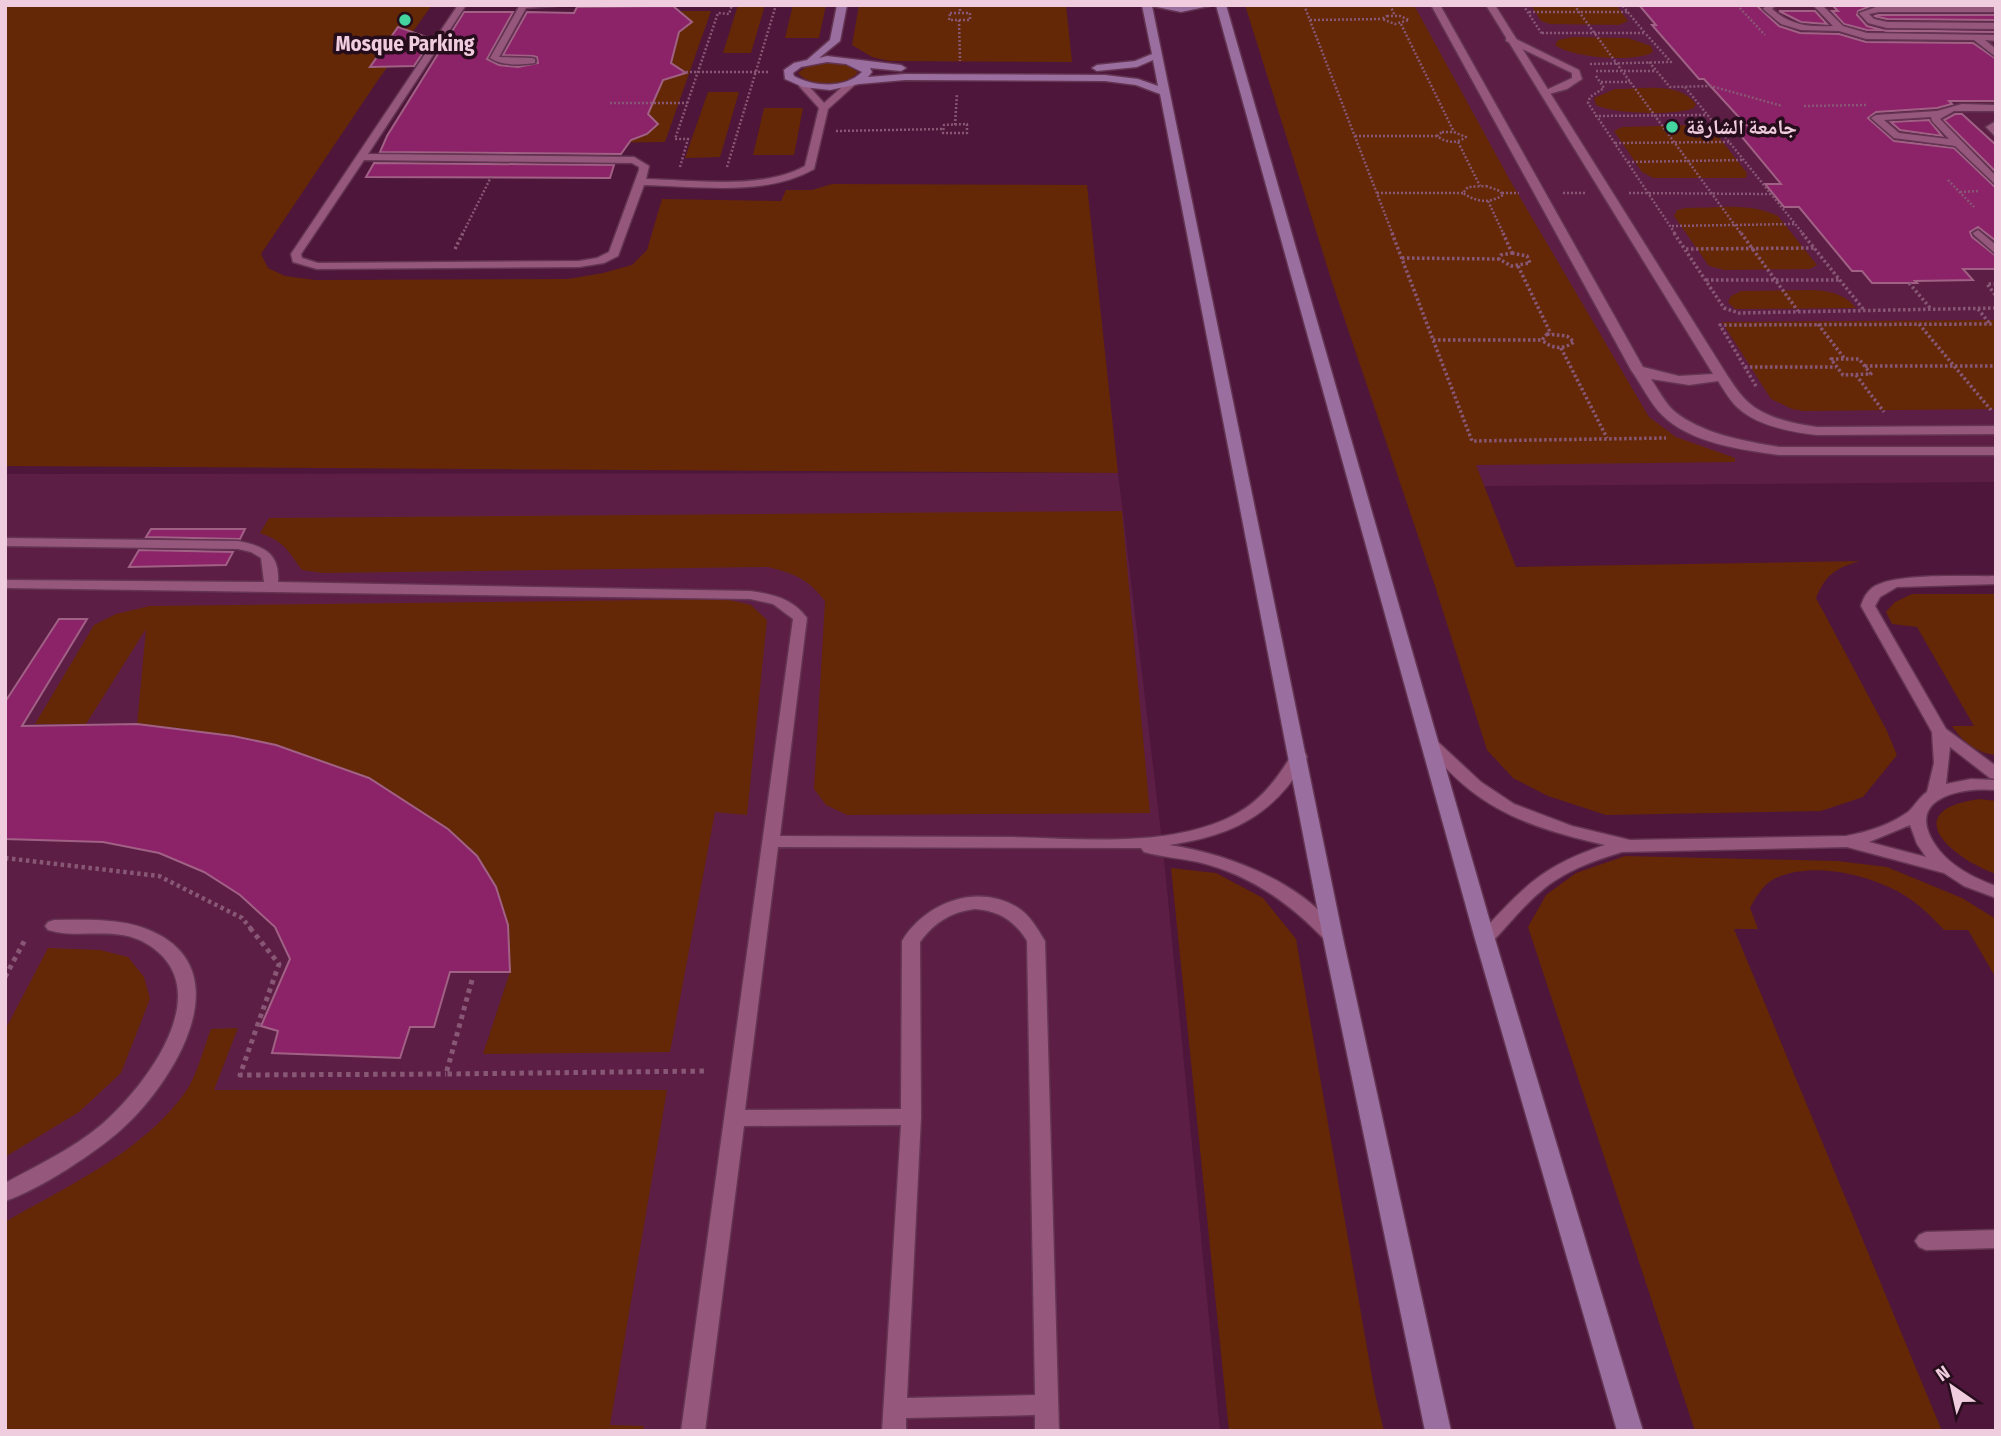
<svg xmlns="http://www.w3.org/2000/svg" width="2001" height="1436" font-family="'Fira Sans Condensed','Noto Naskh Arabic',sans-serif">
<style>
.built{fill:#5c1e45}
.green{fill:#642807}
.building{fill:#8c2268;stroke:#a06185;stroke-width:2}
.lines{fill:none;stroke-linecap:round;stroke-linejoin:round}
.lane-casing{stroke:#633552;stroke-width:3}
.street-casing{stroke:#633552;stroke-width:3}
.secondary-casing{stroke:#633552;stroke-width:3}
.path-far3{stroke:#885775;stroke-width:2.5;stroke-dasharray:2 2;stroke-linecap:butt}
.path-far2{stroke:#885775;stroke-width:3.5;stroke-dasharray:2.5 2.5;stroke-linecap:butt}
.path-far1{stroke:#885775;stroke-width:4.5;stroke-dasharray:3.5 3.5;stroke-linecap:butt}
.path{stroke:#885775;stroke-width:5;stroke-dasharray:4.5 4.5;stroke-linecap:butt}
.lane{fill:#96577c;fill-rule:evenodd}
.street{fill:#96577c;fill-rule:evenodd}
.secondary{fill:#9a6e9e;fill-rule:evenodd}
.poi-dot{fill:#43d4a0;stroke:#260d1c;stroke-width:2.5}
.labels{text-anchor:middle;dominant-baseline:central;stroke-width:7;stroke-linejoin:round;paint-order:stroke}
.far-poi-label{font-size:21px;font-weight:bold;fill:#f0ccdf;stroke:#260d1c}
</style>
<rect width="100%" height="100%" fill="#4e163a"/>
<path class="built" d="M1300 5H1996V482L1484 486Z
M1118 473 1163 849 1220 1431H5V474Z"/>
<path class="green" d="M5 5H432L378 80 261 254 268 268 285 276 315 280 568 279 603 273 632 265 647 250 662 199 781 201 786 190H812L832 184 1087 185 1118 473 5 466Z
M738 5H765L751 53H723Z
M793 5H826L819 38H785Z
M859 5H1066L1072 62 889 61 872 57 852 45Z
M1245 5H1414L1511 182 1649 417 1676 437 1735 458V462L1476 465 1516 567 1860 561C1836 568 1826 574 1816 598L1886 729 1897 755 1863 797 1821 811 1606 815 1548 796 1513 778 1487 750 1435 586 1333 285Z
M1531 5H1616L1628 21 1619 25 1550 24 1541 21Z
M674 11H711L665 142 395 145 387 136 576 135 641 113 672 33 689 24Z
M1572 37 1628 38 1651 46 1653 52C1636 63 1572 58 1555 45L1558 40Z
M829 62 845 63 858 72C847 87 810 88 798 73L809 65Z
M1615 89C1641 89 1679 81 1696 104L1694 108C1675 116 1614 114 1596 105L1594 98Z
M708 92H739L720 157 685 158Z
M764 108H803L794 155H753Z
M1696 125 1714 131 1747 173 1746 178H1653L1642 172 1614 131 1622 127Z
M1686 208C1716 208 1750 202 1778 216L1817 265 1810 269 1725 270 1709 266 1674 216 1677 210Z
M1813 290C1830 291 1845 294 1856 308L1735 309 1728 302 1731 296 1741 291Z
M1996 320V409L1803 411 1792 409 1771 399 1722 322Z
M1122 511 1150 813 847 815 826 805 814 789 825 601C807 578 795 574 768 567L323 573 302 570C287 550 285 542 260 533L269 518Z
M1912 594H1996V755C1978 754 1962 741 1952 726H1974L1917 627 1892 624 1886 612 1895 602Z
M726 599 751 605 767 620 747 815 715 812 670 1052 483 1054 510 972 508 925 496 887 477 856 448 829 369 778 276 745 186 729 137 724 146 629 86 724H35L94 625 116 614 150 606Z
M1979 799 1996 801V874C1951 858 1897 811 1979 799Z
M1625 856 1837 861 1887 867 1962 898 1996 919V978L1968 930H1944C1930 915 1917 902 1899 892 1865 874 1815 862 1778 877 1765 882 1756 896 1750 908L1758 929H1734L1942 1431H1695L1528 927 1546 895 1576 873Z
M1171 868 1216 873 1263 898 1296 939 1375 1394 1384 1431H1229Z
M48 948 100 950 128 957 144 977 150 999 121 1073 79 1112 5 1157V1030Z
M238 1028 214 1090H667L610 1425 644 1426 643 1431H5V1222C67 1186 141 1153 184 1094 197 1077 203 1049 211 1029Z"/>
<path class="building" d="M1639 5H1756L1779 26 1800 33 1839 34 1866 42 1973 43 1996 59V101H1949L1952 104 1937 108 1876 112 1868 118 1894 141 1954 148 1996 188V241L1978 227 1970 232 1972 237 1996 256V269H1963L1973 280 1915 281 1917 283H1872L1862 271H1852L1799 207H1784L1765 184H1781L1732 125H1746L1704 79H1699L1652 25H1656Z
M1832 5H1873L1858 11 1857 15 1867 26 1886 31 1996 32 1867 30 1844 24 1832 11H1838Z
M673 6 692 22 679 32 671 63 686 73 663 80 648 114 658 124 647 134 631 140 621 154 380 152 387 136 464 12H513L487 59 499 65 518 67 538 63 537 57 533 56 503 55 527 12 574 13 577 7Z
M1779 11H1815L1827 24 1801 22Z
M1879 15H1996V20L1887 19 1874 16Z
M398 27 432 39 414 66 370 67Z
M1955 114H1962L1996 145V172L1944 120Z
M1929 120 1942 136 1900 130 1891 122Z
M374 163 614 165 610 178 366 177Z
M151 529H245L240 539 146 537Z
M139 550 233 552 226 565 129 567Z
M59 619H87L22 726 137 724 233 736 276 745 369 778 448 829 477 856 496 887 508 925 510 972H450L434 1027H410L400 1058 272 1053 278 1031 261 1026 290 959 275 927 240 895 204 872 159 853 103 842 5 839V702Z"/>
<g class="lines">
<g class="lane-casing">
<path id="lane" d="M458 5H466L368 154 634 157 649 166 646 179C693 180 763 190 805 166L819 108 799 86V82H805L824 103 850 80 858 82 828 109 814 169C765 197 697 186 644 185L618 256 604 263 579 267 317 269 293 262 291 254ZM364 160 632 163 639 167V170L609 252 597 258 579 261 318 263 302 258 301 254Z
M520 5H568L526 8 499 57 532 58 535 59V63C521 65 502 66 490 58Z
M1767 5H1776L1772 9C1791 26 1809 27 1833 26L1813 5H1822L1843 26 1867 33 1996 35V41L1985 40 1996 49V57L1974 40 1866 39 1839 31 1801 30 1781 24 1763 9Z
M1879 6H1996V12H1879L1869 14 1874 19 1887 22 1996 23V29L1887 28 1868 23 1859 13Z
M1506 37H1512L1579 70 1582 79 1567 89 1542 96V92L1572 78V73L1506 41Z
M1962 104 1996 105V111H1954L1940 119 1996 176V185L1955 146 1894 138 1871 118 1876 115 1937 111ZM1931 117 1932 121 1949 139 1899 133 1884 120Z
M1996 121V137L1986 127Z
M1978 230 1996 245V254L1974 235 1973 233Z
M5 538 238 541C264 546 280 553 278 582L750 591C773 594 793 599 807 618L780 836C856 836 933 837 1009 837 1079 838 1160 848 1226 819 1258 805 1275 782 1293 753H1305L1307 757C1276 814 1233 836 1169 845 1229 854 1308 884 1341 937L1338 941H1326C1290 903 1249 874 1198 862 1180 858 1161 857 1144 852L1141 848 778 847 745 1110 901 1109 902 941C925 903 976 883 1017 907 1030 915 1037 928 1045 941L1059 1431H1035V1415L906 1418V1431H882L901 1125 744 1126 705 1431H681L793 619 773 604 750 599 5 588V580L264 582 261 558 251 552 238 549 5 546ZM975 909C999 911 1014 920 1027 941L1035 1395 907 1398 921 1117 920 942C935 922 951 912 975 909Z
M1996 576V584L1897 587 1880 597 1875 606 1946 729 1996 766V779L1990 778 1950 747 1946 784 1971 779 1996 780V790C1963 787 1905 797 1934 843 1947 864 1973 878 1996 886V898L1964 886 1944 873 1847 847 1622 852C1593 861 1564 871 1540 892 1522 907 1507 927 1491 943H1479L1476 939 1479 935C1523 888 1541 866 1605 845 1557 834 1509 821 1470 790 1454 778 1441 762 1426 748L1424 745 1426 742H1438L1481 782 1514 804 1572 826 1630 840 1846 836C1867 832 1890 825 1908 812 1915 806 1919 797 1927 792L1934 763 1932 732 1861 606C1863 599 1866 593 1872 588 1893 572 1968 577 1996 576ZM1910 825 1917 844 1926 857 1869 842Z
M54 920C84 920 116 918 144 928 246 965 175 1081 123 1128 97 1152 39 1190 5 1201V1183C38 1165 72 1149 101 1125 145 1087 221 989 147 944 115 925 80 940 48 930L45 926 48 922Z
M1996 1230V1248L1926 1250 1919 1247 1915 1241 1919 1235 1926 1232Z"/>
</g>
<g class="street-casing">
<path id="street" d="M1431 5H1440L1643 367 1679 376 1713 374 1486 5H1495L1727 375C1733 384 1740 395 1748 402 1765 418 1795 424 1817 427L1996 426V434L1817 435C1792 432 1757 426 1738 408 1730 401 1724 390 1718 381L1689 385 1651 379C1658 389 1665 403 1674 411 1702 434 1744 441 1779 447H1996V455H1779C1742 450 1690 443 1662 415 1650 403 1641 384 1631 370Z"/>
</g>
<g class="secondary-casing">
<path id="secondary" d="M837 5H847L840 41 819 58 827 56 901 65 906 68 901 71 870 68 872 72 868 77 905 74 1105 75 1138 79 1158 86 1153 60 1137 67 1097 71 1092 68 1097 65 1135 61 1152 54 1142 5H1214L1181 12 1152 6 1343 938 1451 1431H1425L1323 938 1160 94 1136 85 1105 81 905 80 859 84 830 90 803 87 785 79 784 70 794 63 807 60 830 40ZM827 62 846 64 862 72C845 89 814 87 794 76L793 73 801 67Z
M1216 5H1226L1495 939 1643 1431H1617L1475 939Z"/>
</g>
<path class="path-far3" d="M960 5V13
M1304 5 1393 235
M1390 5 1395 16
M1523 5 1542 34
M1574 5 1742 235
M1737 5 1765 35
M1529 12H1628
M950 13H970V20H949Z
M1387 16H1400L1409 20 1395 24 1382 19Z
M959 20 960 61
M1310 20 1382 19
M1401 24 1454 132
M1542 33H1645L1622 5
M1649 62 1670 87 1711 86 1782 106
M1590 64 1671 62 1645 33
M1596 71H1656
M682 72H770
M1596 76 1604 88 1590 97 1588 103 1676 235
M1601 82H1630
M1685 87 1804 235
M610 103H687
M1804 106 1866 105
M1595 116 1707 115
M967 124V133H943L944 125Z
M955 125 957 94
M836 131 943 129
M1442 132H1454L1466 137C1457 144 1446 143 1437 136Z
M1355 136H1437
M1458 142 1480 186
M1615 143 1729 142
M1628 162 1744 160
M680 167 688 139H675L718 13 729 14 732 5
M727 167 776 5
M1948 180 1974 207
M1486 186 1500 191 1503 195C1489 204 1476 202 1463 193L1468 187Z
M1960 192 1979 191
M1377 193H1463
M1502 193H1519
M1563 193H1585
M1629 193 1771 194
M1488 201 1504 235
M1672 226 1795 224
M462 235 492 175"/>
<path class="path-far2" d="M1392 233 1472 441 1666 438
M1503 233 1512 253
M1674 233 1724 308 1739 313 1996 308
M1741 233 1798 311
M1802 233 1864 310
M455 249 463 233
M1686 249 1814 248
M1512 253 1527 256 1530 263 1511 266 1499 259 1501 255Z
M1402 258 1499 259
M1518 266 1551 334
M1706 280H1840
M1909 283 1931 309
M1996 284H1987L1996 296
M1978 309 1990 324
M1818 324 1844 358
M1919 324 1991 410
M1547 334 1567 336 1574 342C1563 350 1552 349 1542 340Z
M1433 340H1542
M1561 348 1607 438
M1831 359H1859L1871 374 1843 375Z
M1865 366H1996
M1745 367H1836
M1856 375 1884 412
M1756 386 1720 325 1996 324"/>
<path class="path-far1" d="M5 858 159 876 242 918 252 930"/>
<path class="path" d="M250 928 279 964 240 1075 446 1074
M5 977 26 938
M472 980 446 1074 706 1071"/>
<use href="#lane" class="lane"/>
<use href="#street" class="street"/>
<use href="#secondary" class="secondary"/>
</g>
<g class="poi-dot">
<circle cx="405" cy="20" r="7"/>
<circle cx="1672" cy="127" r="7"/>
</g>
<g class="labels">
<g class="far-poi-label">
<text x="405" y="44">Mosque Parking</text>
<text x="1686" y="127" text-anchor="start">جامعة الشارقة</text>
</g>
</g>
<rect width="2001" height="1436" fill="none" stroke="#f0ccdf" stroke-width="14"/>
<g transform="translate(1952 1387) rotate(326)" stroke="#260d1c" stroke-width="5" paint-order="stroke">
<path d="M0-5L12 26L0 18L-12 26Z" fill="#f0ccdf"/>
<text y="-10" font-size="19" font-weight="bold" text-anchor="middle" fill="#f0ccdf">N</text>
</g>
</svg>
